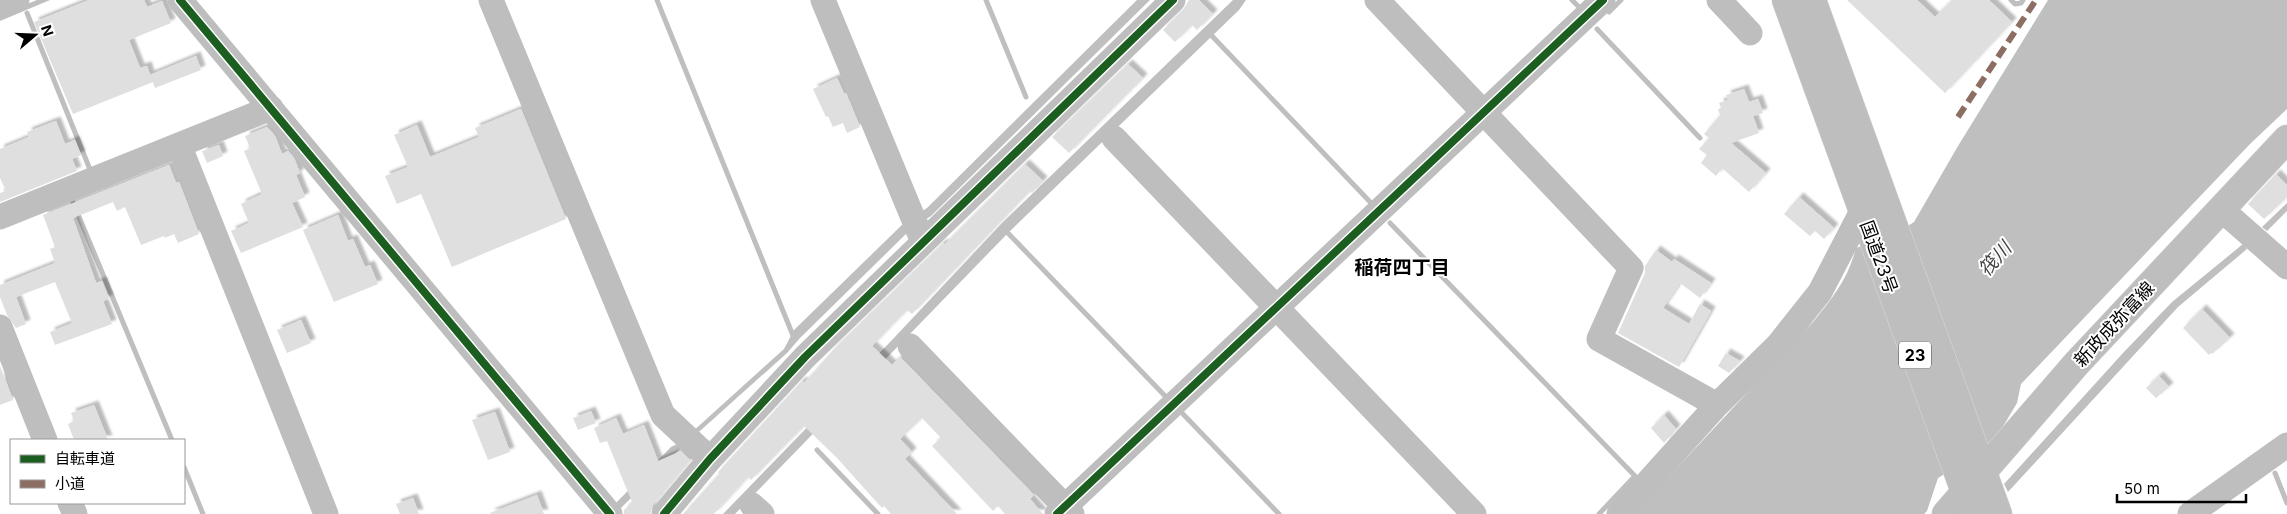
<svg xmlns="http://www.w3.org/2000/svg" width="2287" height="514" font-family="Inter,'Noto Sans JP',sans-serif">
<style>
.water{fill:#bfbfbf}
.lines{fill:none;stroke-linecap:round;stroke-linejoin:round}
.stream{stroke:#bfbfbf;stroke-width:5}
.building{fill:#dfdfdf;filter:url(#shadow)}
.major-casing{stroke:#dbdbdb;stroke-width:29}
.highway-casing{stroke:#dbdbdb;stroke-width:29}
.minor{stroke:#bebebe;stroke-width:25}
.major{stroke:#bebebe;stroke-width:28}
.highway{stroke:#bebebe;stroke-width:28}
.quiet{stroke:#8d6e63;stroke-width:6;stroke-dasharray:12 6;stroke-linecap:butt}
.cycleway-casing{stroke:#fff;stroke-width:11}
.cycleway{stroke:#1b5e20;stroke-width:8}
.labels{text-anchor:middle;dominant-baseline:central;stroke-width:4;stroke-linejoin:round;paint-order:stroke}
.shield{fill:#fff;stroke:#4c4c4c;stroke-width:1}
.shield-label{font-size:16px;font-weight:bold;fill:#000}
.street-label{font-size:18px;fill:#000;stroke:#fff}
.water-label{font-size:19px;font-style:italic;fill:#444;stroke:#fff}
.neighbourhood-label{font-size:19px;font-weight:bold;fill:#000;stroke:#fff}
</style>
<defs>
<filter id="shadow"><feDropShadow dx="4.5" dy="-4.5" stdDeviation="1" flood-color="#0004"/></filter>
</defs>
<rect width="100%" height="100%" fill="#fff"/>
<path class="water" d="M37 0H50L0 21V15Z
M1137 0H1150L931 216 910 230 800 338 787 353 681 448 617 512 613 506 671 447 681 442 784 349 794 330 906 221 927 208Z
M1233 0H1246L1239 10 1008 233 735 514H723L892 340 1001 224Z
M2048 0H2287V109L2250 144 2021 384 2017 403 1992 445 1938 478 1927 511 1924 514H1634L1813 322C1833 297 1848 279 1856 248L1897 233 1914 222 1958 146Z
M2287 203V211L2267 231 2262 227Z
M2243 244 2247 249 2178 307 2008 492 2004 484 2123 353 2172 302Z"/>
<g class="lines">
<path class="stream" d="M657 0 794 338
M986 0 1026 97
M1572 0 1581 9
M2011 0 2015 4 2021 3 2023 0
M1609 12 1621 0
M27 13 91 172
M1597 29 1700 138
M1212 36 1373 205
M72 200 172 440
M1390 223 1635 476 1599 514
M1004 229 1168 399
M1183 414 1279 514
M817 450 878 514
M184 467 203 514
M2275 473 2287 503"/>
</g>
<path class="building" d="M89 0H144L147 7 162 1 171 23 129 40 140 68 147 66 150 75 196 56 201 70 155 88 153 82 73 114 34 22Z
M1189 0H1199L1213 14 1197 30 1192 25 1175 42 1163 30 1183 10Z
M1847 0H1917L1935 17 1952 0H1989L2012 22 1945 93Z
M1128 64 1143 78 1069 153 1052 137Z
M837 78 844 94 846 93 860 127 847 133 843 123 833 127 828 116 826 117 813 89Z
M1744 89 1749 102 1758 99 1763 113 1753 116 1759 133 1731 143 1766 173 1749 192 1722 168 1716 176 1701 163 1707 155 1699 149 1709 138 1704 134 1720 115 1718 109 1721 108 1719 103 1728 100 1726 95Z
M521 109 566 219 452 267 421 194 397 204 385 176 408 167 394 135 417 125 430 157 479 137 475 128Z
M56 121 65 144 75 140 81 155 72 159 77 171 0 202V193L6 191 0 178V149L29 137 27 132Z
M267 127 275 136 282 154 288 151 294 158 300 173 296 175 305 197 292 203 303 227 241 253 231 231 249 223 241 204 262 194 244 151 250 148 245 136Z
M219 145 223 156 207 163 202 151Z
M1025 164 1043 181 1032 193 1030 191 912 314 907 310 872 346 892 365 900 357 1034 495 1030 499 1043 514H1005L998 506 993 511 932 446 941 438 922 418 900 439 912 452 905 459 957 514H891L884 506 882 508 837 458 804 426 751 480 748 477 714 514H683L719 474 718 472 721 469 802 381 804 383 836 347 943 243 944 245Z
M169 165 176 183 179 182 199 234 178 243 174 234 165 238 164 236 141 245 125 207 117 211 113 202 73 218 96 283 102 281 109 299 103 301 112 324 55 345 50 332 72 323 55 282 16 297 26 324 16 328 7 315 0 297V285L55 263 50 249 55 247 43 215Z
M2276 174 2287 185V197L2264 219 2248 204Z
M1799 197 1834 228 1824 239 1815 231 1810 236 1784 214Z
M338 215 348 241 353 239 365 267 370 265 378 284 334 302 303 230Z
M1656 250 1672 262 1674 259 1711 283 1700 298 1680 283 1663 308 1689 324 1700 304 1711 311 1679 367 1618 333 1645 273V266Z
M2202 309 2230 338 2212 354 2211 353 2209 355 2183 328Z
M301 320 311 343 287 353 277 330Z
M1726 353 1740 361 1729 373 1718 366Z
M0 366 13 400 0 405Z
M2159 376 2169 387 2156 398 2146 388Z
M94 405 108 440H74L68 424 74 421 71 413Z
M591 411 596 423 578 430 573 418Z
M495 412 510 452 488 460 472 420Z
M1664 415 1676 429 1664 443 1651 428Z
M616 418 623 434 644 425 658 461 681 451 690 460 653 505 650 514H624V510L632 502 607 441 600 443 594 428Z
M537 495 544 514H491L490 513Z
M413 498 419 514H400L396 504Z"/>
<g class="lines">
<g class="major-casing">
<path id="major" d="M1946 514 2077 363 2287 139"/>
</g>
<g class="highway-casing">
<path id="highway" d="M1786 0 1973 514
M1812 0 1998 514"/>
</g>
<path class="minor" d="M180 0 610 514
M491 0 663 415 710 459
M823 0 923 242
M1377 0 1631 268 1599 339 1717 405
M1719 0 1750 33
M0 7 17 0
M1114 138 1474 514
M180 147 326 514
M2222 210 2287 267
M0 217 271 108
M0 327 45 440
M910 346 1072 514
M70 503 75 514
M752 505 762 514
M664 514 710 459 805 357 1173 0
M1057 514 1603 0
M1619 514 1717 405 1778 345 1820 292 1862 211
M2190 514 2287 445"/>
<use href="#major" class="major"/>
<use href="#highway" class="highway"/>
<path class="quiet" d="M1958 117 2036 0"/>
<g class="cycleway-casing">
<path id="cycleway" d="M180 0 610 514
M664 514 710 459 805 357 1173 0
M1057 514 1603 0"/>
</g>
<use href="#cycleway" class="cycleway"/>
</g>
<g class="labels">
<rect class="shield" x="1899" y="341.5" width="32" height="27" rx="4"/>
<g class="shield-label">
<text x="1915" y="355">23</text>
</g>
<g class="street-label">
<text transform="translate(1879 257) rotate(70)">国道23号</text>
<text transform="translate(2114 324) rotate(-47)">新政成弥富線</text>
</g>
<g class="water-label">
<text transform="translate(1995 259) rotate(-48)">筏川</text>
</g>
<g class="neighbourhood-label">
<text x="1402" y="267">稲荷四丁目</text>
</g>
</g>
<rect x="10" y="439" width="175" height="65" fill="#ffffff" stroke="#999999"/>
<rect x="20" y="455" width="25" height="8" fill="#1b5e20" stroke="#999999"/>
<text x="55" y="464" font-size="15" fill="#000000">自転車道</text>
<rect x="20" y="480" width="25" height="8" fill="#8d6e63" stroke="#999999"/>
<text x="55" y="489" font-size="15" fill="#000000">小道</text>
<g transform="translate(35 35) rotate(71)" stroke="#ffffff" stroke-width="4" paint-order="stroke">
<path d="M0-4L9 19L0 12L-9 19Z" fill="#000000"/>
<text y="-8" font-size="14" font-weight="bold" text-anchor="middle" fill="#000000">N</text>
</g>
<path d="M2117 494v8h129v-8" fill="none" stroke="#000000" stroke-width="2.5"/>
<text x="2124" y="494" font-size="15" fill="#000000" stroke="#ffffff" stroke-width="4" paint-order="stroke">50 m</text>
</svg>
